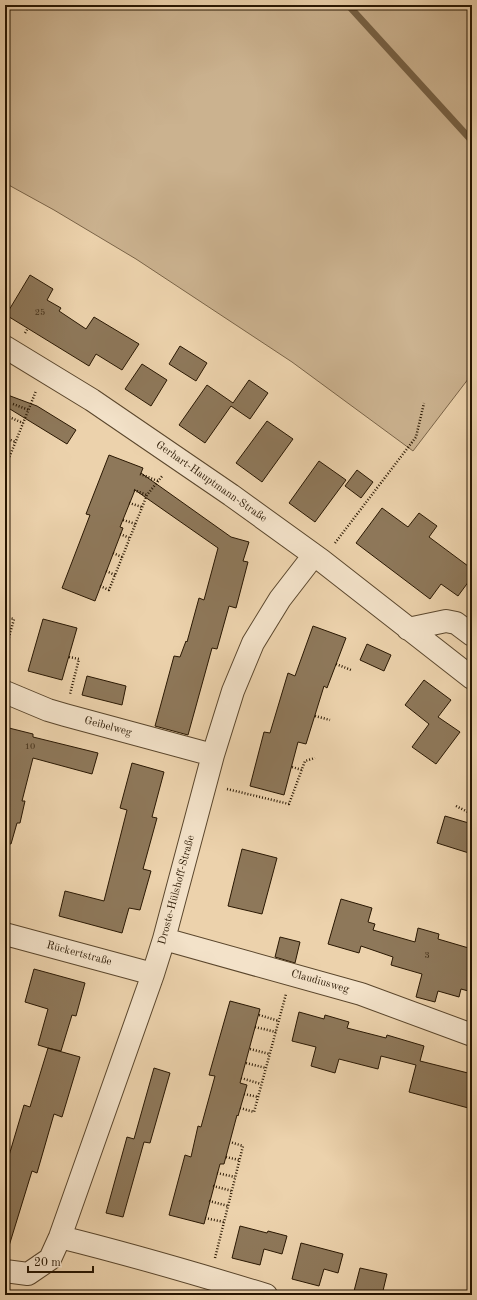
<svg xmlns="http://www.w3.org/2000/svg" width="477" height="1300" font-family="'Old Standard TT',serif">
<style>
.green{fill:#cbb28f;stroke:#7a6448}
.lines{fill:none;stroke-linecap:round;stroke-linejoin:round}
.stream{stroke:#766145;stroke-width:7}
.building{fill:#8e785a;stroke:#291702}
.minor-casing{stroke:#5a462c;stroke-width:24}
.path{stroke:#291702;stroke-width:2.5;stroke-dasharray:1 2;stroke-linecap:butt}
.minor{stroke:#f3e2c9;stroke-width:22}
.labels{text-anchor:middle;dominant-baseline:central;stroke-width:4;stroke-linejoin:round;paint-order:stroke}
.number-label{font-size:9px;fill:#422f18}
.street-label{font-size:11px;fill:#291702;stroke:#f3e2c9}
</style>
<rect width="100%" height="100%" fill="#ecd2ac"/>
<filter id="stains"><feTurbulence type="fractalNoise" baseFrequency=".005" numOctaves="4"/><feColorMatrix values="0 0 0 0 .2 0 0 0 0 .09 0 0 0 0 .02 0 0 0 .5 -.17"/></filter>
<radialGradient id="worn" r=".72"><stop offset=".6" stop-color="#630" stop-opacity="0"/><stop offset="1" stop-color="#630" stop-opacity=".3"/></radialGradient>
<path class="green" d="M5 5H472V374L413 451 292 362 136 259 54 210 5 183Z"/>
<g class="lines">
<path class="stream" d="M348 5 472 141"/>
</g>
<path class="building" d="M30 275 53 289 47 300 61 308 59 311 86 329 94 317 139 344 122 370 96 354 89 366 6 315Z
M180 346 207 363 196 381 169 364Z
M142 364 167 380 151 406 125 389Z
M249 380 268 393 250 419 231 406 205 443 179 425 207 385 233 403Z
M5 394 37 406 76 430 67 444 5 406Z
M267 421 293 439 262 482 236 463Z
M109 455 143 468 141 473 231 537 249 542 243 561 248 562 236 608 229 606 217 649 212 648 188 735 155 726 174 656 180 657 186 641 187 642 199 598 204 600 218 548 135 490 120 527 123 528 95 601 62 588 90 515 86 514Z
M319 461 346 480 315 522 289 503Z
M357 470 373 482 361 498 345 486Z
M382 508 408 527 419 513 437 526 429 537 472 569V577L458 596 441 584 430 599 356 543Z
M43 619 77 628 62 680 28 671Z
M313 626 346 638 327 688 324 686 306 744 298 742 284 795 250 786 264 732 270 733 288 673 295 676Z
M367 644 391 655 384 671 360 660Z
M87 676 126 686 122 705 82 695Z
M424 680 451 700 438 717 460 732 436 764 412 747 429 724 405 705Z
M5 727 33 734V737L98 753 92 774 33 758 22 801H25L20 823H17L11 844 5 843Z
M132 763 164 772 152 817 157 818 143 869 151 871 140 910 129 908 122 933 59 916 65 891 104 901 127 810 120 808Z
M445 816 472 824V854L437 843Z
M242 849 277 858 262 914 228 906Z
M341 899 372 908 368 922 375 924 373 930 415 942 418 928 439 934 438 939 472 949V992L461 989 459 997 438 991 435 1002 416 997 422 974 391 965 393 957 361 946 359 953 328 944Z
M280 937 300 942 295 963 275 957Z
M34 969 85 983 76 1016 72 1015 61 1051 48 1048 80 1057 62 1117 54 1114 37 1173 32 1171 9 1246H5V1169L24 1105 30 1107 48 1048 38 1045 48 1009 25 1002Z
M230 1001 260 1009 240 1083 247 1085 238 1116 237 1115 224 1164H220L204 1224 169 1215 185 1155 191 1157 198 1126 201 1127 215 1076 209 1075Z
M299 1012 324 1019 325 1015 349 1022 347 1028 386 1038 387 1035 424 1046 420 1061 472 1074V1109L409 1092 416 1065 381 1056 378 1069 339 1059 335 1073 311 1066 316 1047 292 1041Z
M154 1068 170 1073 150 1143 144 1142 123 1217 106 1213 127 1137 134 1139Z
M240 1226 267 1233 268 1231 287 1236 282 1254 264 1249 260 1265 232 1258Z
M301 1243 343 1254 338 1273 324 1269 319 1286 292 1279Z
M360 1268 387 1274 382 1295H353Z"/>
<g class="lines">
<g class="minor-casing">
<path id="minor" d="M5 347 92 400 231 495 321 560 472 678
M408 629 446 621 456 623 472 635
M5 692 48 710 65 715 213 755
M5 934 153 974
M164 939 361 994 472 1035
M60 1237C129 1254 197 1274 266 1295
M5 1271 28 1274 50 1259 60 1237 153 974 164 939 213 755 233 691 253 643 280 599 314 555"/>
</g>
<path class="path" d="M25 333 28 328
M13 404 29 410
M9 417 23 423
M5 438 16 442
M5 468 36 391
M140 474 158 481
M134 490 147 495
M129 503 142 507
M123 520 136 524
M120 534 130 538
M335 543 416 437 424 403
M113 553 122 557
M106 571 115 575
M100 586 109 590 147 495 163 475
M5 647 6 648 14 619 10 618
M69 657 79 659 70 694
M336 664 351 670
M315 716 330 720
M292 767 302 770
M227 789 289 804 305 761 315 758
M456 806 472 814
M259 1015 279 1021
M255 1027 276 1032
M250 1049 269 1054
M246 1063 266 1068
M241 1078 261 1084
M244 1094 258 1097
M240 1108 254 1112 286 994
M226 1157 239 1160
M217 1173 235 1177
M213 1186 232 1191
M209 1201 228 1206
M205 1218 224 1222
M215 1258 243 1146 230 1142"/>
<use href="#minor" class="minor"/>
</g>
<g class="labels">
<g class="number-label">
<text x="40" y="312">25</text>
<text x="30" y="746">10</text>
<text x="427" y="955">3</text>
</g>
<g class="street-label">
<text transform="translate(211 482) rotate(35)">Gerhart-Hauptmann-Straße</text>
<text transform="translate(108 727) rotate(15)">Geibelweg</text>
<text transform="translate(177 890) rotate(-75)">Droste-Hülshoff-Straße</text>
<text transform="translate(79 954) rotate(15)">Rückertstraße</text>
<text transform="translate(320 982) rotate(16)">Claudiusweg</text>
</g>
</g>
<rect width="477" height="1300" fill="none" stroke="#ecd2ac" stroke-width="20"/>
<rect x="6" y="6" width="465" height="1288" fill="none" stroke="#291702" stroke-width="2"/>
<rect x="10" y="10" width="457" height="1280" fill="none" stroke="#291702"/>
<path d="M28 1266v6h65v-6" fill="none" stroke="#291702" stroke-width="2"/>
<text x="34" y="1266" font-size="12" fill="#291702" stroke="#f3e2c9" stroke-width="3" paint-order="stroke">20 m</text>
<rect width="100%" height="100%" filter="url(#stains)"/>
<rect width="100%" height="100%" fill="url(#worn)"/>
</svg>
